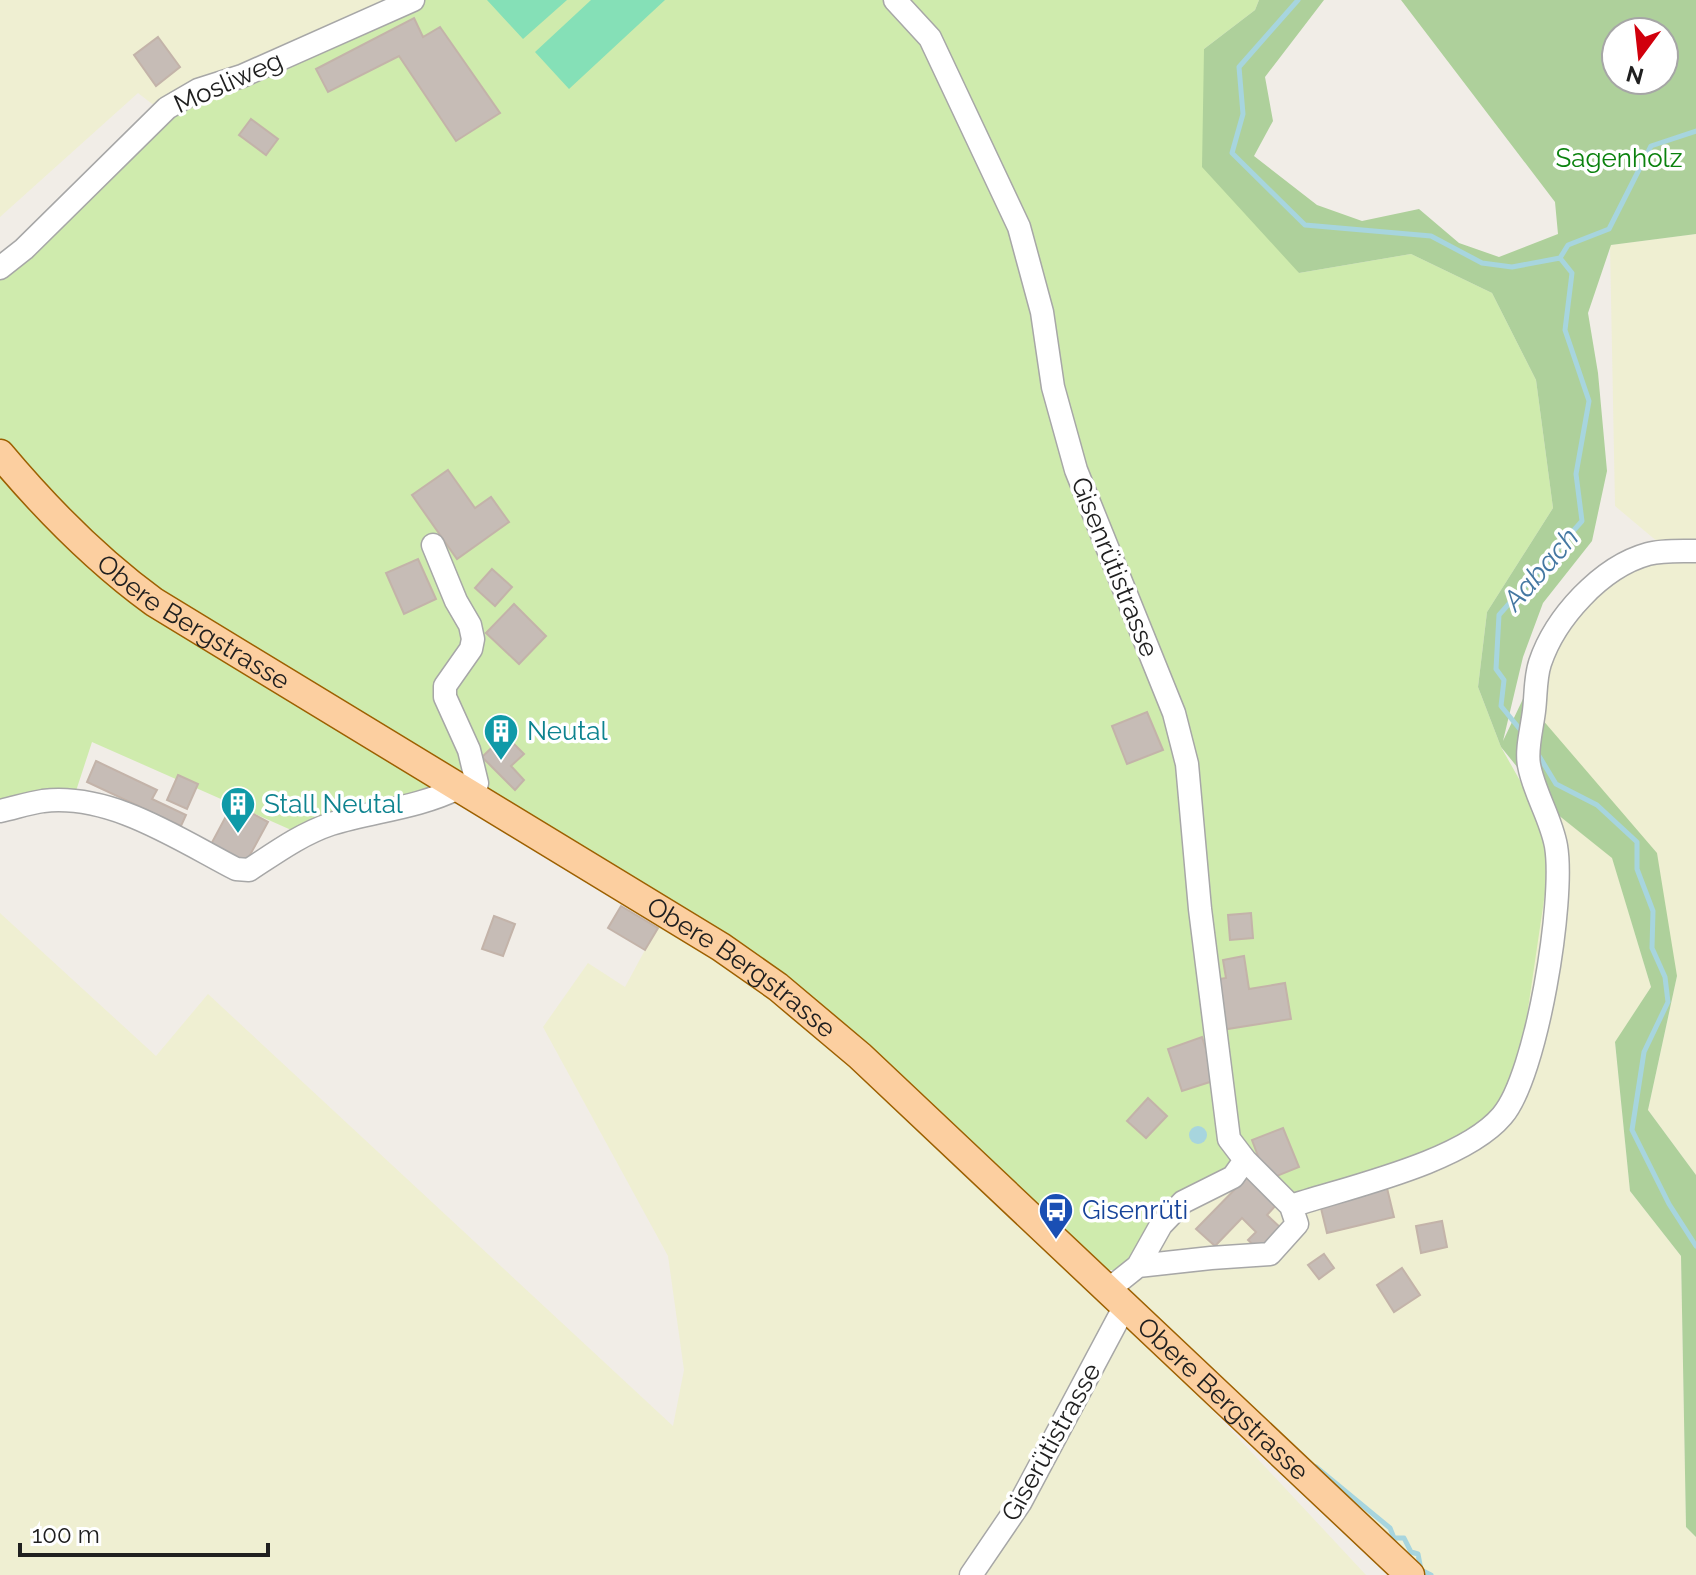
<svg xmlns="http://www.w3.org/2000/svg" width="1696" height="1575" font-family="Raleway,sans-serif">
<style>
.farmland{fill:#efefd2}
.grass{fill:#cfebad}
.forest{fill:#aed09b;fill-rule:evenodd}
.pitch{fill:#85e0b7}
.water{fill:#a7d5de}
.lines{fill:none;stroke-linecap:round;stroke-linejoin:round}
.stream{stroke:#a7d5de;stroke-width:5}
.building{fill:#c6bcb6;stroke:#c3b3a9;stroke-width:2}
.minor-casing{stroke:#a7a7a7;stroke-width:25}
.major-casing{stroke:#9d6000;stroke-width:31}
.minor{stroke:#fff;stroke-width:22}
.major{stroke:#fccfa0;stroke-width:28}
.labels{text-anchor:middle;dominant-baseline:central;stroke-width:7;stroke-linejoin:round;paint-order:stroke}
.street-label{font-size:26px;fill:#202020;stroke:#fff}
.park-label{font-size:26px;fill:#0b820e;stroke:#fff}
.culture-label{font-size:26px;fill:#0d838f;stroke:#fff;text-anchor:start}
.transit-label{font-size:26px;fill:#164399;stroke:#fff;text-anchor:start}
.water-label{font-size:28px;font-style:italic;fill:#4578a2;stroke:#fff}
</style>
<rect width="100%" height="100%" fill="#f1ede7"/>
<path class="farmland" d="M0 0H678L352 259 138 93 0 217Z
M1696 234V549L1665 548 1615 506 1610 245Z
M1696 550V1175L1648 1110 1677 976 1535 710 1539 665 1606 575Z
M1552 810 1612 857 1651 987 1615 1043 1630 1191 1681 1256 1686 1527 1696 1537V1575H1393L1127 1295 1138 1266Z
M0 913 156 1056 208 994 673 1426 684 1370 668 1256 543 1027 588 963 625 987 665 913 860 1056 1110 1307 1121 1324H1132L1366 1575H0Z"/>
<path class="grass" d="M413 0H1259L1255 10 1204 49 1299 273 1411 254 1492 293 1536 380 1553 508 1487 612 1478 687 1501 747 1553 839 1515 1097 1485 1133 1291 1206 1244 1161 1119 1270H1100L860 1056 114 562 0 438V259L167 108Z
M0 469 50 527 429 785 428 794 298 833 92 742 75 794 0 804Z"/>
<path class="forest" d="M1259 0H1324L1265 77 1273 121 1254 156 1317 205 1362 221 1419 209 1459 243 1499 257 1558 234 1555 202 1401 0H1696V234L1611 245 1588 313 1598 373 1607 471 1592 541 1543 603 1523 657 1503 741 1539 665 1535 711 1657 853 1677 976 1648 1110 1696 1175V1537L1686 1527 1681 1256 1630 1191 1615 1042 1651 987 1612 858 1552 810 1501 747 1478 687 1487 612 1553 508 1536 380 1492 293 1411 254 1299 273 1202 167 1204 49 1255 10ZM1616 32H1664V80H1616Z"/>
<path class="pitch" d="M487 0H567L523 39Z
M591 0H665L569 89 535 52Z"/>
<path class="water" d="M1189 1135a9 9 0 1 1 18 0a9 9 0 1 1-18 0Z"/>
<g class="lines">
<path class="stream" d="M1298 0 1239 67 1243 114 1232 153 1305 225 1431 236 1482 263 1512 267 1560 258
M1560 258 1568 245 1609 229 1651 146 1696 131
M1523 733 1501 706 1504 680 1496 669 1499 615 1582 521 1576 474 1589 401 1565 330 1572 273 1560 258
M1536 751 1556 784 1597 805 1637 842V869L1653 911 1652 948 1665 977 1668 1002 1644 1052 1632 1130 1669 1204 1696 1246
M1316 1467 1390 1528 1394 1538H1404L1411 1552 1418 1554 1421 1570 1431 1575"/>
</g>
<path class="building" d="M414 18 423 37 440 27 500 113 456 141 399 56 328 92 316 69Z
M158 37 180 67 156 86 134 55Z
M251 119 278 139 266 155 239 135Z
M448 470 475 508 491 497 509 522 457 559 412 495Z
M418 559 436 599 404 614 386 573Z
M492 569 512 587 495 606 475 588Z
M514 604 546 636 519 664 486 633Z
M1147 712 1163 750 1127 764 1112 726Z
M505 735 524 754 511 766 524 780 515 790 482 757Z
M96 761 157 790 152 799 186 815 181 826 87 782Z
M178 775 198 784 187 809 167 800Z
M233 803 268 822 244 866 209 848Z
M621 906 658 928 645 950 608 928Z
M1251 913 1253 938 1230 940 1228 915Z
M494 916 515 924 503 956 482 949Z
M1244 956 1249 989 1285 983 1291 1019 1221 1030 1213 980 1226 978 1223 960Z
M1202 1037 1216 1080 1182 1091 1168 1049Z
M1148 1098 1167 1116 1146 1138 1127 1121Z
M1283 1128 1299 1167 1267 1180 1252 1140Z
M1248 1176 1277 1204 1267 1215 1282 1229 1261 1252 1248 1240 1256 1232 1242 1218 1215 1246 1196 1229Z
M1386 1184 1394 1217 1327 1233 1319 1200Z
M1442 1221 1447 1247 1421 1253 1416 1226Z
M1324 1254 1334 1268 1319 1279 1308 1265Z
M1402 1268 1420 1295 1394 1312 1377 1285Z"/>
<g class="lines">
<g class="minor-casing">
<path id="minor" d="M895 0 930 38 1019 227 1042 312 1053 387 1076 470 1174 713 1187 764 1200 909 1229 1139 1245 1160 1291 1206C1349 1187 1463 1162 1502 1116 1537 1076 1565 899 1556 846 1551 818 1534 793 1529 765 1526 749 1532 728 1534 711 1536 696 1535 678 1540 663 1555 618 1601 567 1648 554 1662 550 1681 551 1696 551
M0 268 24 249 167 108 198 90 242 76 413 0
M433 545 456 601 470 625 473 639 471 649 445 686V697L469 750 477 783 474 797
M0 811C14 808 29 803 43 801 111 793 178 839 236 869L249 870C275 853 301 834 331 824 373 811 418 808 458 788
M1138 1266 1211 1258 1270 1254 1297 1224 1291 1206
M1108 1290 1138 1266 1161 1225 1183 1202 1233 1177 1245 1160
M971 1575 1020 1503 1125 1306"/>
</g>
<g class="major-casing">
<g id="major">
<path id="s1" d="M0 454C47 510 95 559 154 602L721 947 778 987 860 1056 1410 1575"/>
</g>
</g>
<use href="#minor" class="minor"/>
<use href="#major" class="major"/>
</g>
<defs>
<g id="building-pin" transform="scale(1.8)"><path d="M0 17L-7.5 6A9.5 9.5 0 1 1 7.5 6Z" fill="#0f9aa8" stroke="#fff"/><path d="M-4-6H4V6H1V3H-1V6H-4ZM-2.5-4.3h1.7v1.8h-1.7ZM.8-4.3h1.7v1.8H.8ZM-2.5-1h1.7V.8h-1.7ZM.8-1h1.7V.8H.8Z" fill="#fff"/></g>
<g id="bus-pin" transform="scale(1.8)"><path d="M0 17L-7.5 6A9.5 9.5 0 1 1 7.5 6Z" fill="#1a4fb4" stroke="#fff"/><path d="M-5-6H5V4H4V6H2V4H-2V6H-4V4H-5ZM-3.5-4V0h7V-4ZM-3.5 1.2v1.5H-2V1.2ZM2 1.2v1.5H3.5V1.2Z" fill="#fff"/></g>
</defs>
<g fill-rule="evenodd">
<use href="#building-pin" x="501" y="731"/>
<use href="#building-pin" x="238" y="804"/>
<use href="#bus-pin" x="1056" y="1210"/>
</g>
<g class="labels">
<g class="street-label">
<text transform="translate(228 82) rotate(-24)">Mosliweg</text>
<text transform="translate(1115 567) rotate(68)">Gisenrütistrasse</text>
<text stroke="none"><textPath href="#s1" startOffset="258">Obere Bergstrasse</textPath></text>
<text stroke="none"><textPath href="#s1" startOffset="906">Obere Bergstrasse</textPath></text>
<text stroke="none"><textPath href="#s1" startOffset="1554">Obere Bergstrasse</textPath></text>
<text transform="translate(1051 1442) rotate(-61)">Giserütistrasse</text>
</g>
<g class="park-label">
<text x="1619" y="158">Sagenholz</text>
</g>
<g class="culture-label">
<text x="527" y="731">Neutal</text>
<text x="264" y="804">Stall Neutal</text>
</g>
<g class="transit-label">
<text x="1082" y="1210">Gisenrüti</text>
</g>
<g class="water-label">
<text transform="translate(1541 569) rotate(-49)">Aabach</text>
</g>
</g>
<g transform="translate(1640 56) rotate(195)"><circle r="38" fill="#ffffff" stroke="#a6a6a6" stroke-width="2"/>
<path d="M0-6L14 30L0 20L-14 30Z" fill="#d1000c"/>
<text y="-12" font-size="22" font-weight="bold" text-anchor="middle" fill="#202020">N</text>
</g>
<path d="M20 1543v12h248v-12" fill="none" stroke="#202020" stroke-width="4"/>
<text x="32" y="1543" font-size="24" fill="#202020" stroke="#ffffff" stroke-width="6" paint-order="stroke">100 m</text>
</svg>
